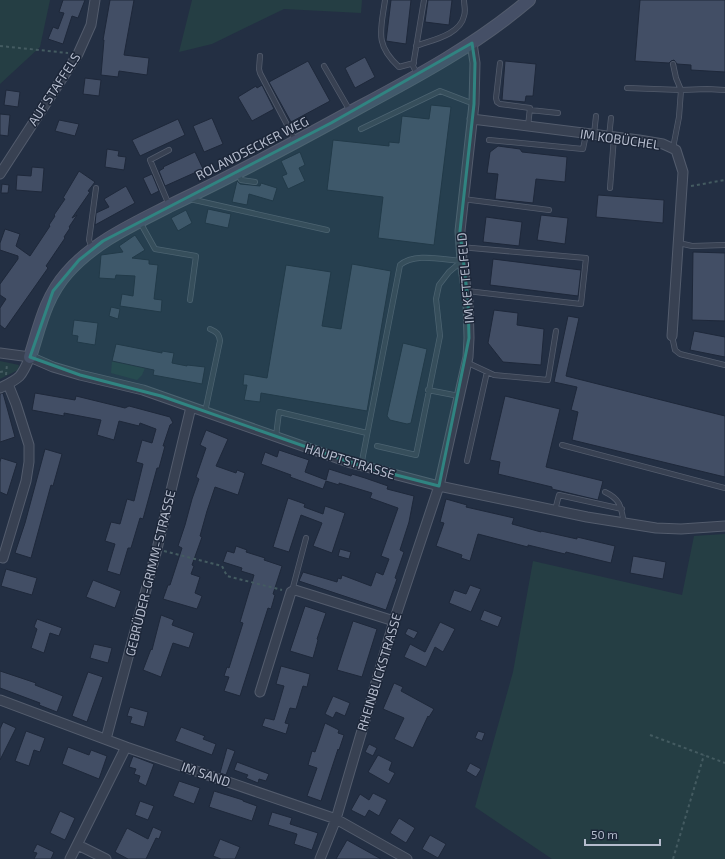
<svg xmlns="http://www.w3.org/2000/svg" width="725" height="859" font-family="'Exo 2',sans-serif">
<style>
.green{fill:#253e44}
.building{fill:#424e65;stroke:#1e283a}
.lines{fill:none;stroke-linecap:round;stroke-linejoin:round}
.lane-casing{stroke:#535c6d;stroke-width:6}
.street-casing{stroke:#535c6d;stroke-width:11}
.secondary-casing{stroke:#535c6d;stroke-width:14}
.path{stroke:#445b61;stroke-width:2;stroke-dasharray:3 3;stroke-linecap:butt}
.lane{stroke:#384152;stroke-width:4.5}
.street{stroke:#384152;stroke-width:9}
.secondary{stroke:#454f66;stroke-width:12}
.marked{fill:#308481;fill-opacity:0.2;stroke:#308481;stroke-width:3;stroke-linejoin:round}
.labels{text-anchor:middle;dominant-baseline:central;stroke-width:3;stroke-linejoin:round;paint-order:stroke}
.street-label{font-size:13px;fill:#b5bccd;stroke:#1c2638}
</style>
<rect width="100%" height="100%" fill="#232f43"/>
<path class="green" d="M0 0H50L40 47 0 84Z
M192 0H362L361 13 284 9 212 44 179 52Z
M0 361 19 365 18 370 0 379Z
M112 361 145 368 142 375 137 380 111 373Z
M725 534V859H552L475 807 513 672 533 561 682 595 694 536Z"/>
<path class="building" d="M63 0H85L78 18 72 16 63 44 48 39 53 27 58 29 64 13 59 12Z
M110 0H134L124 55 149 58 147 75 119 71 118 77 101 75 104 40H103Z
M391 0H411L406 44 386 41Z
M428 0H452L449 25 425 22Z
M640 0H725V72L691 70V65L677 64 674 60 671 61 669 63 635 61Z
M365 57 375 77 355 88 345 68Z
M308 61 330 101 291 122 269 82Z
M505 61 536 64 533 96H526L525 102 502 100Z
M85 78 101 80 99 96 83 94Z
M262 85 274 109 252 121 238 97 256 86 257 88Z
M6 90 20 92 18 107 4 105Z
M431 105 451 107 434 245 378 238 383 197 327 190 333 140 389 146V142L399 143 402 116 429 119Z
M0 114 10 115 8 136 0 135Z
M212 118 223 144 204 152 193 126Z
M178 119 185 135 140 156 132 140Z
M59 120 79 124 75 136 55 131Z
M498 146 520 149 522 152 567 157 565 182 536 179 533 203 495 199 498 174 487 173 490 152Z
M107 149 119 151 118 156 126 157 124 170 105 167Z
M195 152 203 169 165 186 159 171 164 168 163 167Z
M300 152 305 165 299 168 305 181 288 189 282 176 287 174 281 161Z
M32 167 44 168 42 192 16 190 17 175 31 176Z
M79 171 95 182 88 191 90 192 72 218 77 215 69 227 70 228 64 237 65 238 46 266 48 268 5 329 0 325V308L6 299 0 295V284L18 259V256L0 250V243L5 229 20 234 16 246 30 256 50 226 49 225 55 216 54 215 65 199 63 198Z
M152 174 159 191 151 195 143 178Z
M237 181 240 184 260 186 261 183 277 188 273 201 249 194 247 205 232 202Z
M2 184 9 185 8 193H1Z
M126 186 135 203 95 225 96 213 109 207 104 199Z
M598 195 664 200 663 223 596 217Z
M208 209 231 214 228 228 205 223Z
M186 210 192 223 178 231 171 218Z
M541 215 568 218 565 244 537 240Z
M486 217 522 222 519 246 483 242Z
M135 235 145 250 132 258 149 260V264L158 265 154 299 162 300 161 312 120 306 122 294 133 296 135 276 116 275 115 279 99 278 101 255 123 252 119 246Z
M693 252 725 253V321L692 320Z
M493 259 581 270 578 296 490 285Z
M352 264 391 271 367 411 261 393 260 402 244 400 247 385H243L244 374 267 378 286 265 331 272 322 326 341 329Z
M111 307 120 309 118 319 109 316Z
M494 310 518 313 517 325 544 329 541 365 503 362 488 343Z
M568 316 579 318 566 376 725 416V477L572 440 578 412 571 410 577 387 554 382Z
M74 320 98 323 95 345 77 342 78 336 72 335Z
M694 331 725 337V357L690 350Z
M403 343 427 349 411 423 407 424 390 420 387 416Z
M116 344 162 353V351L174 353 172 363 187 366V365L205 367 202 384 153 375 154 370 112 361Z
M3 393 15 437 0 442V394Z
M35 393 75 400 76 396 125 408 129 406 170 417 173 423 170 425 163 446H165L159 468H157L143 519 140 518 131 548H128L120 575 107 571 115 544 105 541 111 522 120 524 127 499 134 501 143 464 136 462 142 440 152 443 156 429 140 423 139 426 119 421 114 440 97 435 101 420 64 413V416L32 410Z
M505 396 560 409 546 467 603 481 598 500 552 489V487L498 474 500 462 490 460Z
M206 430 228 439 216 466 236 473 237 470 245 473 238 495 215 487 207 511 200 536 202 537 192 565 194 566 191 574 200 577 195 593 202 596 197 609 163 599 168 585H170L182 548 178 546 185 525 192 499 199 479 196 477 206 448 200 445Z
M45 449 62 454 53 486 51 485 31 558 15 553 25 523Z
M279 450 309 460 305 472 326 480 329 469 351 476 352 474 365 478 388 486 387 489 414 496 409 522 400 550 404 552 395 578 397 579 386 610 299 581 303 572 337 582 338 578 341 579 342 575 371 586 376 572 383 575 389 559 381 556 398 508 370 498 372 493 339 483V485L326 481 323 489 290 477 291 475 261 464 265 452 277 457Z
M1 458 17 463 7 495 0 492V462Z
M288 498 305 504 304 507 323 514 325 506 345 513 332 553 313 546 322 523 301 515 289 552 273 547Z
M446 499 467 505 466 507 514 518 512 524 541 532V531L577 539V537L615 546 611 563 566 552 565 554 528 545V547L478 534 470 561 461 558 462 555 436 546 444 523 440 522Z
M236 546 247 550 246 552 265 558 264 560 282 566 273 594 275 595 271 609 268 608 240 696 224 691 229 677 224 676 227 667 229 668 243 623 240 622 254 575 241 571 242 568 223 562 227 551 234 553Z
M340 549 351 552 349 559 338 556Z
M633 556 666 562 663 579 630 573Z
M6 569 37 578 32 595 1 586Z
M93 580 121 591 115 608 86 597Z
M470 585 481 589 471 612 449 603 454 590 466 594Z
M305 606 326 613 317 639 318 640 313 658 290 651Z
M484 610 502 617 498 627 480 620Z
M161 615 174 620 172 625 194 633 189 648 173 643 161 677 143 670 151 649 152 650Z
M37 619 62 628 59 636 50 633 44 653 31 648 37 629 34 627Z
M353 621 377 629 362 677 337 670Z
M440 622 455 629 443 652 435 647 426 667 404 657 410 644 425 652Z
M408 628 418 632 414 639 405 634Z
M94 644 112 648 108 663 90 658Z
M281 666 310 674 307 687 303 686 296 709 290 708 285 723 289 724 286 734 262 726 265 718 274 720 277 710 284 686 276 684Z
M0 671 36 683 35 685 63 696 57 712 39 705 40 703 0 688Z
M88 672 103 677 87 722 72 716Z
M394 683 403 687 401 691 434 709 429 717 428 716 413 748 394 739 404 718 383 709Z
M333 696 350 703 345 716 336 712 333 718 325 714Z
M130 707 148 712 144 727 130 723 132 717 127 716Z
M3 722 16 728 0 760V729Z
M325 723 339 730 338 733 344 735 339 750 338 749 321 801 307 796 317 768 308 765 312 751 315 752Z
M181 727 205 736 203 739 216 744 212 755 175 741Z
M26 731 45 738 40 752 34 750 29 766 15 761Z
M478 731 485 733 482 741 475 738Z
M369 744 377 748 373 756 365 752Z
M68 747 89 755 91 750 107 756 99 779 62 764Z
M227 748 235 751 226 775 220 773Z
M378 755 392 762 389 770 395 773 389 784 368 772Z
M133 756 154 764 146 786 138 782 140 776 134 774 136 769 129 767Z
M237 762 269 774 266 781 259 779 258 783 246 778 248 775 234 770Z
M470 763 481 769 476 777 466 771Z
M179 781 200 788 194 804 173 796Z
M214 791 243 800V801L257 806 252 821 209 807Z
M373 793 387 800 379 816 369 810 365 817 351 810 360 794 369 800Z
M140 801 154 806 148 820 135 815Z
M60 811 75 818 65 840 50 833Z
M272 812 292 818 290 824 318 833 312 850 294 844 297 834 268 825Z
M399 818 415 828 406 843 390 833Z
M153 827 162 831 159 839 156 838 146 859H128L115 852 127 828 148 839Z
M430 835 446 844 438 858 422 849Z
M220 839 240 847 235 859H221L213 856Z
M347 840 381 859H336Z
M37 844 54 852 51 859H34L37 853 33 852Z"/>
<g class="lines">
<g class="lane-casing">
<path id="lane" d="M385 0C381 30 374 44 399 67L414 63
M416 46C432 40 460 35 464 16 466 11 464 5 464 0
M260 56 259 69 260 73 296 142
M500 63 496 98 497 102 500 104 530 108 528 126
M324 66 350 111
M417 74 413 66 424 0
M627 88 681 90 676 78 673 64
M530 110 558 113
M361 129 440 91 474 104
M594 134 596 116
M609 137 611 118
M489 140 583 149 586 134
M673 148 679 117 681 90 707 89 725 90
M238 172 241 180 255 182
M610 188 614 137
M190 199 327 230
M463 199 549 210
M169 205 150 160 169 150
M140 222 155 249 196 256 190 300
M679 243 692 246 725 245
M460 247 586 258 581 304 467 291
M92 248 89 240 96 188
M672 336 675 350 680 354 725 365
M466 362 494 375 548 380 556 331
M428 390 459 396
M205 412 220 341C219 334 217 332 210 329
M276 436 279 412 367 433
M562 445 725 488
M377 446 416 455 440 336 436 299 439 285 449 272 462 261
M467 461 487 372
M361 466 400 265C415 252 443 260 462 261
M605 492C620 499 621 506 624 523
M555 510 559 495 622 509
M292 591 306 538"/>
</g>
<g class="street-casing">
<path id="street" d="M472 119 639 140 663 144 676 150 683 172 672 336
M0 174 78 54 91 25 95 0
M0 353 30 357 53 367 80 375 143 390 351 463 439 486 587 517 656 528 681 529 725 526
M0 388C20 378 21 378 30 357
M0 557 3 558 26 481 29 462V445L16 404 8 384
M260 692 291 592 295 590 394 621
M0 700 126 747 336 819 407 859
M106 739 157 549 191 407
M78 845 106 859
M70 859 126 747
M320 859 336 819 394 621 439 486 468 357 469 338 468 301 462 261 460 231 474 104 475 63 472 43"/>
</g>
<g class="secondary-casing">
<path id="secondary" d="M30 357C40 326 45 298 67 273 94 242 132 225 169 206 190 196 211 186 232 175 274 154 316 131 358 108 418 76 476 45 529 0"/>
</g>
<path class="path" d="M0 46 68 53
M691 186 725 180
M0 372 6 371
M6 375 7 364
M164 551 222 566 227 576 282 590
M650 735 725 763
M673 859 704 755"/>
<use href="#lane" class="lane"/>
<use href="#street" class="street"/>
<use href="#secondary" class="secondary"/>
</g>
<path class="marked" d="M472 43 475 63 474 104 460 231 468 301 469 338 439 486 361 466 161 396 80 375 30 357 53 291 79 260 103 241 331 123Z"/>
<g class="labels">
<g class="street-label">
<text transform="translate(54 89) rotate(-57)">AUF STAFFELS</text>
<text transform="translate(620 139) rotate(8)">IM KOBÜCHEL</text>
<text transform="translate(252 148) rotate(-27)">ROLANDSECKER WEG</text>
<text transform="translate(465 278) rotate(-95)">IM KETTELFELD</text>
<text transform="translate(350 461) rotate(17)">HAUPTSTRASSE</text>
<text transform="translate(150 573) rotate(-76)">GEBRÜDER-GRIMM-STRASSE</text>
<text transform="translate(379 672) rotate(-73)">RHEINBLICKSTRASSE</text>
<text transform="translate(206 774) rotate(19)">IM SAND</text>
</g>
</g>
<path d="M585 839v6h75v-6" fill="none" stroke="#b5bccd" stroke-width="2"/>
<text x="591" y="839" font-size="12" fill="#b5bccd" stroke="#1c2638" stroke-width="3" paint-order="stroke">50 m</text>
</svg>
